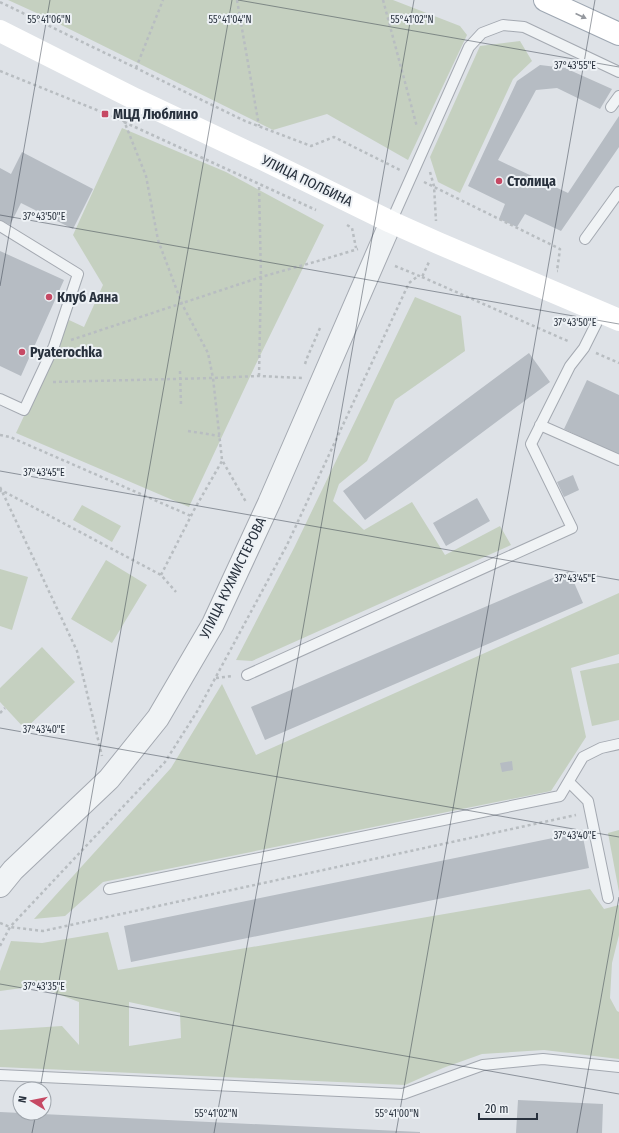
<svg xmlns="http://www.w3.org/2000/svg" width="619" height="1133" font-family="'Fira Sans Condensed',sans-serif">
<style>
.green{fill:#c5d0c0;fill-rule:evenodd}
.building{fill:#b6bcc3}
.lines{fill:none;stroke-linecap:round;stroke-linejoin:round}
.service-casing{stroke:#a4a9b1;stroke-width:12}
.tertiary-casing{stroke:#a4a9b1;stroke-width:24}
.primary-casing{stroke:#9ea7b2;stroke-width:24}
.path{stroke:#b8bdc1;stroke-width:2.5;stroke-dasharray:3 3;stroke-linecap:butt}
.service{stroke:#f0f3f5;stroke-width:10}
.tertiary{stroke:#f0f3f5;stroke-width:22}
.secondary{stroke:#fff;stroke-width:22}
.primary{stroke:#fff;stroke-width:22}
.oneway{fill:#94989e}
.ticks{fill:none;stroke:#28313d;stroke-width:1;stroke-opacity:0.45}
.poi-dot{fill:#c64964;stroke:#edf1f5;stroke-width:1.5}
.labels{text-anchor:middle;dominant-baseline:central;stroke-width:4;stroke-linejoin:round;paint-order:stroke}
.poi-label{font-size:14px;font-weight:bold;fill:#28313d;stroke:#edf1f5;text-anchor:start}
.street-label{font-size:14px;fill:#28313d;stroke:#edf1f5}
.ticks-label{font-size:10px;text-anchor:middle;fill:#28313d;stroke:#edf1f5;stroke-width:4;stroke-linejoin:round;paint-order:stroke}
</style>
<rect width="100%" height="100%" fill="#dee2e7"/>
<path class="green" d="M8 0H393L460 26 467 35 408 160 327 114 273 130 41 15Z
M520 41 532 61 513 79 460 193 438 182 430 157 480 46Z
M122 128 226 172 324 225 255 366 189 507 16 433 69 320 84 327 103 285 73 235Z
M415 297 461 316 465 351 395 400 367 461 339 484 333 501 364 530 412 502 445 555 500 526 511 545 252 661 236 660 294 548Z
M82 505 121 526 112 542 73 520Z
M106 560 147 585 112 643 71 619Z
M0 569 28 577 12 630 0 626Z
M619 593V654L571 668 586 737 551 791 103 882 65 916 34 919 171 768 222 684 256 755Z
M42 647 75 682 25 729 0 702V688Z
M619 663V720L592 726 580 671Z
M619 830V892L608 833Z
M590 889 604 909 619 905V935L612 963 610 998 617 1011 619 1012V1059L544 1050 482 1054 443 1068 405 1085 0 1067V1030L62 1026 79 1045V1002L37 986 0 991V971L11 941 42 943 108 932 118 970ZM129 1002 180 1013 181 1038 129 1046Z"/>
<path class="building" d="M540 65 565 68 612 89 600 109 557 88 536 90 498 160 568 193 619 116V147L561 231 525 214 517 227 499 219 505 204 468 186 517 81Z
M22 152 93 189 73 229 21 203 10 225 0 220V168L11 174Z
M0 251 64 280 21 376 0 366Z
M529 353 550 382 365 520 343 491Z
M587 380 619 395V455L564 429Z
M573 475 579 490 564 497 557 482Z
M477 498 490 521 446 546 433 523Z
M569 571 583 603 265 740 251 707Z
M512 761 513 770 502 772 500 763Z
M582 832 589 868 131 962 124 926Z
M518 1100 603 1104 602 1133H516Z
M0 1112 420 1132V1133H0Z"/>
<g class="lines">
<g class="service-casing">
<path id="service" d="M611 107 619 96
M391 222 469 47 482 33 503 25 524 27 619 72
M0 226 78 274 54 346 24 410 0 399
M585 239 619 192
M540 425 619 460
M247 675 572 528 531 444 570 366 584 348 602 312
M569 782 588 801 608 898
M109 889 560 796 583 757 601 748 619 744
M0 1075 403 1094 483 1065 543 1059 619 1067"/>
</g>
<g class="tertiary-casing">
<path id="tertiary" d="M0 886 13 870 109 779 158 718 213 624 269 503 391 222"/>
</g>
<g class="primary-casing">
<path id="primary" d="M545 0 619 34"/>
</g>
<path class="path" d="M237 0 259 126
M383 0 417 127
M0 2 245 121 311 146 334 137 400 170
M136 68 163 0
M0 71 124 121 146 176 158 240 182 304 208 353 213 378 222 460 246 502
M124 122 316 210
M430 172 434 186 436 221
M424 182 560 249 557 271H558
M347 225 352 228 356 248
M395 266 422 277 429 262
M422 277 570 342
M71 340 261 277 325 259 358 249
M596 353 619 363
M305 364 307 358 320 328
M180 371 181 405
M259 376 261 277 259 185
M53 382 213 378 259 376 302 378
M188 431 220 436
M0 435 10 437 191 516
M0 487 77 651 102 756
M0 492 1 490 161 575 176 592
M161 575 194 510 222 461
M216 678 233 676
M0 713 5 708
M0 923 10 927 43 931 576 815
M0 946 10 927 165 762 198 710 287 545 409 283 418 276"/>
<use href="#service" class="service"/>
<use href="#tertiary" class="tertiary"/>
<path class="secondary" d="M0 31 135 99 258 157 391 222 438 243 619 320"/>
<use href="#primary" class="primary"/>
</g>
<defs><path id="oneway-solid" d="M-6-.8H1V-3.2L6.5 0L1 3.2V.8H-6Z"/></defs>
<use class="oneway" href="#oneway-solid" transform="translate(581 16) rotate(25)"/>
<path class="ticks" d="M238 0 619 67M0 215 619 324M0 286 50 0M0 471 619 580M0 728 619 837M0 984 619 1094M40 1089 232 0M32 1133 36 1113M214 1133 414 0M396 1133 595 0M577 1133 619 897"/>
<g class="poi-dot">
<rect x="101" y="110" width="8" height="8" rx="2"/>
<circle cx="499" cy="181" r="4"/>
<circle cx="49" cy="297" r="4"/>
<circle cx="22" cy="352" r="4"/>
</g>
<g class="labels">
<g class="poi-label">
<text x="113" y="114">МЦД Люблино</text>
<text x="507" y="181">Столица</text>
<text x="57" y="297">Клуб Аяна</text>
<text x="30" y="352">Pyaterochka</text>
</g>
<g class="street-label">
<text transform="translate(307 181) rotate(26)">УЛИЦА ПОЛБИНА</text>
<text transform="translate(233 578) rotate(-64)">УЛИЦА КУХМИСТЕРОВА</text>
</g>
</g>
<g class="ticks-label">
<text x="49" y="23">55°41'06"N</text>
<text x="230" y="23">55°41'04"N</text>
<text x="412" y="23">55°41'02"N</text>
<text x="575" y="69">37°43'55"E</text>
<text x="44" y="220">37°43'50"E</text>
<text x="575" y="326">37°43'50"E</text>
<text x="44" y="476">37°43'45"E</text>
<text x="575" y="582">37°43'45"E</text>
<text x="44" y="733">37°43'40"E</text>
<text x="575" y="839">37°43'40"E</text>
<text x="44" y="990">37°43'35"E</text>
<text x="216" y="1117">55°41'02"N</text>
<text x="397" y="1117">55°41'00"N</text>
</g>
<g transform="translate(32 1101) rotate(280)"><circle r="19" fill="#edf1f5" stroke="#9ea4ab"/>
<path d="M0-3L7 15L0 10L-7 15Z" fill="#c64964"/>
<text y="-6" font-size="11" font-weight="bold" text-anchor="middle" fill="#28313d">N</text>
</g>
<path d="M479 1113v6h58v-6" fill="none" stroke="#28313d" stroke-width="2"/>
<text x="485" y="1113" font-size="12" fill="#28313d" stroke="#edf1f5" stroke-width="3" paint-order="stroke">20 m</text>
</svg>
